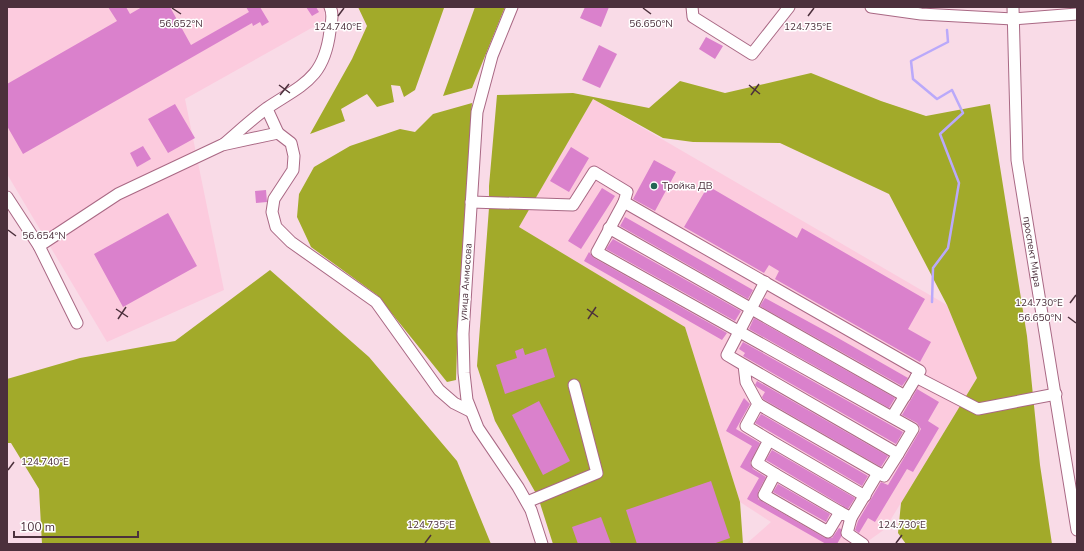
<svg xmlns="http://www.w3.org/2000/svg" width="1084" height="551" font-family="'Nunito Sans',sans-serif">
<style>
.built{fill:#fccbde}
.forest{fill:#a2aa2a}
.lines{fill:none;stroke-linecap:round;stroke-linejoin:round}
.stream{stroke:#baa9fa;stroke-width:2.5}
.building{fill:#da81cc}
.minor-casing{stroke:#a96884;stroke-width:13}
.minor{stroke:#fff;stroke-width:11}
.ticks{fill:none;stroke:#4c303c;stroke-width:1.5}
.poi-dot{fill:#236554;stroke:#fff;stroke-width:1.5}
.labels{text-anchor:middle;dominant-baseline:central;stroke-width:3;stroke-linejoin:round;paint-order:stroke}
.poi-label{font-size:10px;fill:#4c303c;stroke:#fff;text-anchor:start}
.street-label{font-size:10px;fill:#4c303c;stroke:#fff}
.ticks-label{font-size:10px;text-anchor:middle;fill:#4c303c;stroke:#fff;stroke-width:3;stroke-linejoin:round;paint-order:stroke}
</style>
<rect width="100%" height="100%" fill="#f9dbe7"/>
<path class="built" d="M7 7H325L324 21 185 99 224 290 107 342 7 174Z
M593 99 947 305 977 378 885 529 864 544H746L771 522 740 502 685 327 519 227Z"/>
<path class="forest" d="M358 7 444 8 415 90 404 97 400 86 391 85 394 102 377 107 367 94 341 109 345 121 310 134 352 59 367 26Z
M475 7H505L472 88 443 96Z
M811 73 881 101 926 116 990 104 1027 336 1040 465 1052 544H906L898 533 901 503 977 378 947 305 889 194 780 143 693 142 663 138 593 99 519 227 685 327 740 502 743 544H553L538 497 495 421 477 366 489 208V186L497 95 573 93 649 108 680 81 725 93Z
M472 103 458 316 456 380 447 382 377 295 311 247 297 217 299 194 314 167 350 146 400 129 415 132 433 114Z
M270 270 369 357 457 461 491 544H42L39 489 11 443H7V379L80 358 175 341Z"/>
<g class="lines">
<path class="stream" d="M932 302 933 268 948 248 959 183 940 134 963 113 952 90 937 99 913 79 911 61 948 42 947 30"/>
</g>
<path class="building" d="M108 7H126L130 14 142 7H170L191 45 249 12 246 7H260L269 22 262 26 260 22 253 26 252 23 23 154 7 126V84L117 21Z
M306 7H316L319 12 312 16Z
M585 7H609L601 27 580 18Z
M706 37 723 46 715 59 699 49Z
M599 45 617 54 600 88 582 80Z
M175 104 195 138 168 153 148 119Z
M143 146 151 159 137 167 130 153Z
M571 147 589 158 569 192 550 181Z
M654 160 676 172 655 211 633 199Z
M708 186 797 238 802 228 925 299 908 329 931 342 920 362 775 279 779 271 769 265 764 273 684 227Z
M602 188 615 196 581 249 568 241Z
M266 190 267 202 256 203 255 191Z
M168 213 197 266 123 307 94 254Z
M625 217 753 290 748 299 620 226Z
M613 239 741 311 735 321 606 249Z
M589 252 594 258 727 333 722 340 584 261Z
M765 298 831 334 908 378 902 386 760 306Z
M754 318 895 398 889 408 749 329Z
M743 342 903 432 896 444 743 356 745 353 739 349Z
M523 348 525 355 546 348 555 377 505 394 496 365 517 358 515 351Z
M757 381 888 456 881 467 763 399 762 397 765 392 757 387 755 385Z
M917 389 939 402 928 421 939 428 913 472 907 469 875 522 868 518 859 533 855 530 858 521 881 482 888 485 921 429 917 423 902 415Z
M744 398 750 404 736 429 760 443 750 463 753 469 766 477 758 492V499L825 538H832L839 528 841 529V537L837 544H826L747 499 759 478 740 467 752 446 726 431Z
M539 401 570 461 543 475 512 415Z
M761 414 868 476 862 486 755 423Z
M772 450 855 498 848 509 766 460Z
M711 481 730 538 713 544H637L626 510Z
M778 484 830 514 826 522 773 492Z
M601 517 611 544H578L572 527Z"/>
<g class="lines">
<g class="minor-casing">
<g id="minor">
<path d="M512 7 492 56 477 112 463 334 464 373 467 400 478 428 518 487 531 510 542 544"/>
<path d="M692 7 693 17 752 54 789 7"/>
<path d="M871 7 921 14 1013 19 1077 14"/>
<path id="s1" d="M1013 7 1017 160 1077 530"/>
<path d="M267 109 278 133"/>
<path d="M224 144C238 132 252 119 267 108 303 84 324 79 330 31 331 23 334 15 330 7"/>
<path d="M7 197 39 246"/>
<path d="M471 202 573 205 594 172 627 192 624 202"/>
<path d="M609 228 905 396"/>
<path d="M77 323 39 246 118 194 222 145 278 133 291 143 294 156 293 170 274 199 272 212 276 227 291 242 376 302 439 390 454 403 470 411"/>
<path d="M744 365 746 382 758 404 746 426 769 440 757 463 775 474 764 495 828 532 840 512 851 518 878 473 884 476 898 454 744 365 727 355 765 282"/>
<path d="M916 377 978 409 1056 394"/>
<path d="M758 404 878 473"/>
<path d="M892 417 920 371 624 202 597 252 913 429 898 454"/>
<path d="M769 440 865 496"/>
<path d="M775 474 840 512"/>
<path d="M527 502 597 473 574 385"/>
<path d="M851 518 847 533 863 544"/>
</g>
</g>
<use href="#minor" class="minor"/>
</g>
<path class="ticks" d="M172 8 181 14M643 8 651 14M338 16 344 8M808 16 814 8M279 85 290 93M749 85 760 94M280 95 289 84M751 95 759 84M8 230 16 236M1070 303 1076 295M116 309 128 317M587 309 598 317M1068 317 1076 323M118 319 126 307M588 319 596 307M8 470 14 462M425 543 431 535M896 543 902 535"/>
<circle class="poi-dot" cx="654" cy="186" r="4"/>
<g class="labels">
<g class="poi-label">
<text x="662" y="186">Тройка ДВ</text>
</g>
<g class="street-label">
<text stroke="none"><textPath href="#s1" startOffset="246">проспект Мира</textPath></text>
<text transform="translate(466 282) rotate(-86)">улица Аммосова</text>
</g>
</g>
<g class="ticks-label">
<text x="181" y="27">56.652°N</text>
<text x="651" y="27">56.650°N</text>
<text x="338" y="30">124.740°E</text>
<text x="808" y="30">124.735°E</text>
<text x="44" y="239">56.654°N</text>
<text x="1039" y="306">124.730°E</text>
<text x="1040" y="321">56.650°N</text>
<text x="45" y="465">124.740°E</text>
<text x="431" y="528">124.735°E</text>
<text x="902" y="528">124.730°E</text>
</g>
<rect width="1084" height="551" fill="none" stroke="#4c303c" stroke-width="16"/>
<path d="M14 531v6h124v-6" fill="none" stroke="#4c303c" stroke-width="2"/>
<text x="20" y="531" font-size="12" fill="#4c303c" stroke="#ffffff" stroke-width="3" paint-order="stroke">100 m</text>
</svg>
